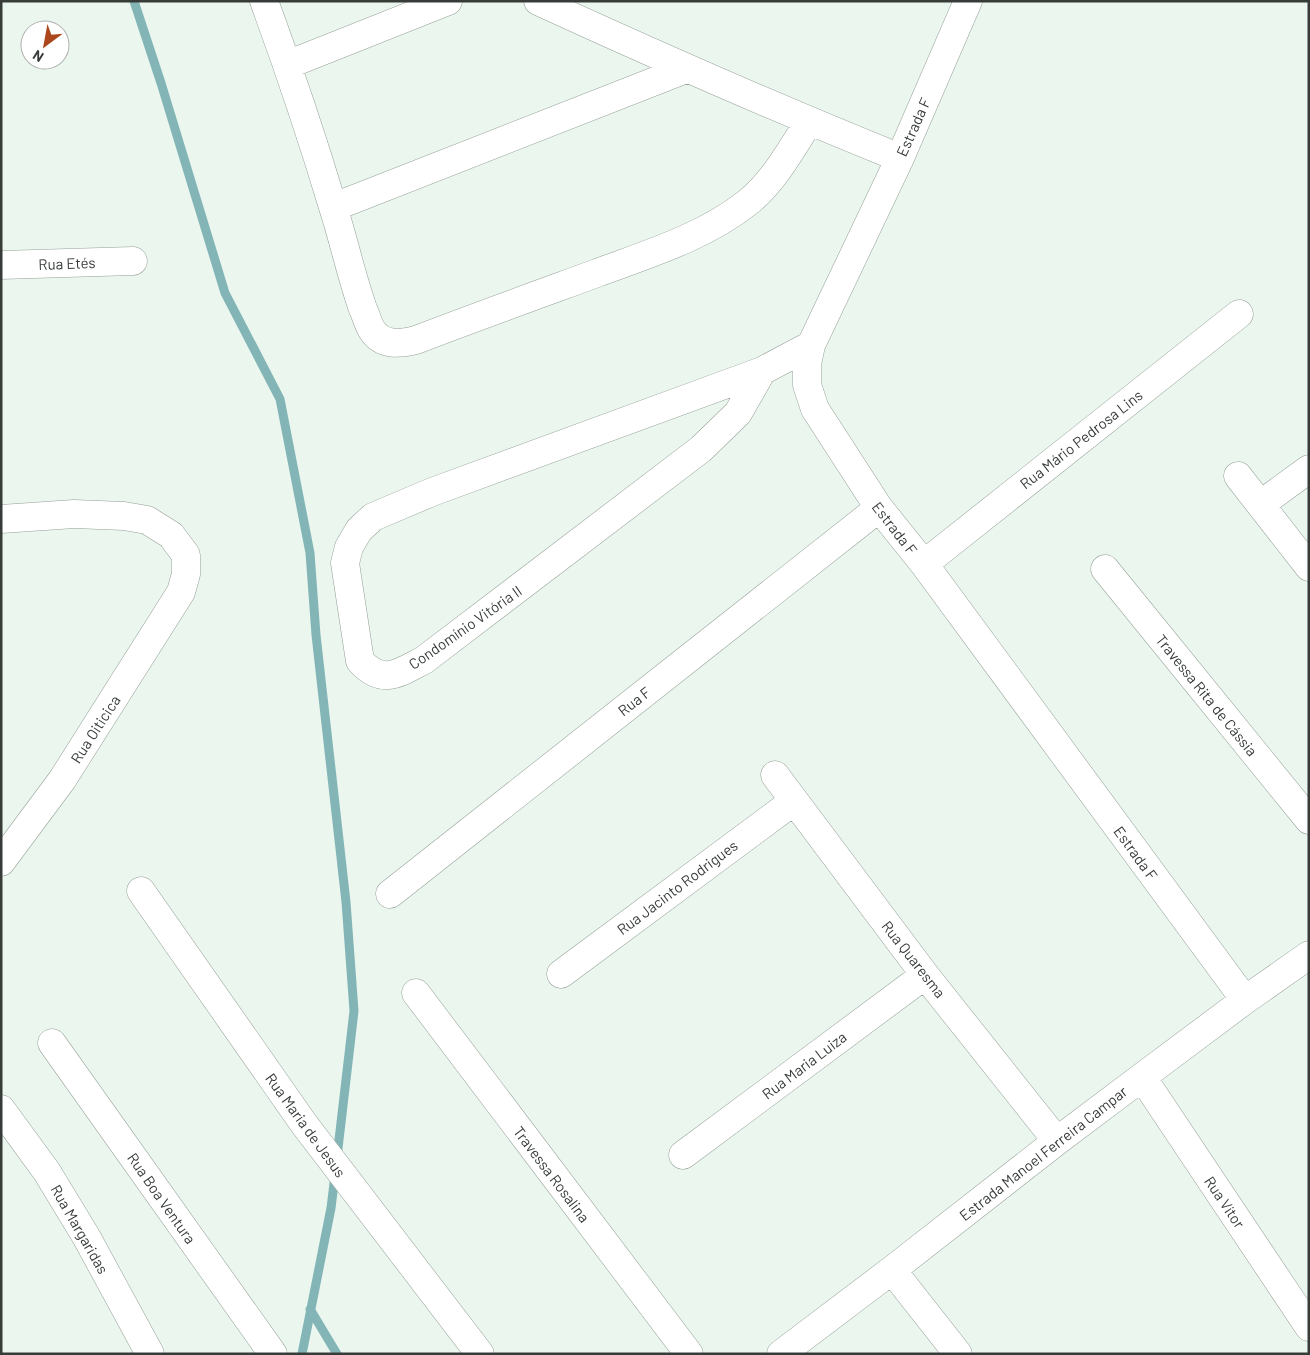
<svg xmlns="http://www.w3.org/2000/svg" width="1310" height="1355" font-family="Barlow,sans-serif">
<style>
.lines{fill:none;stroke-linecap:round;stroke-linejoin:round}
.stream{stroke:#83b5b7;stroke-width:9}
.minor-casing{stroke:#95a098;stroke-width:29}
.minor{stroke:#fff;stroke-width:28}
.labels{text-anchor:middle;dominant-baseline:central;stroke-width:4;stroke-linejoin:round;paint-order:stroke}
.street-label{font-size:15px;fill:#373c38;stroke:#fff}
</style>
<rect width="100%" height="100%" fill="#eaf6ee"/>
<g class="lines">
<path class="stream" d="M134 1 161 83 225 293 280 399 310 553 316 635 346 902 354 1011 337 1157
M310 1309 337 1354
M302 1354 331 1208 335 1175"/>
<g class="minor-casing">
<path id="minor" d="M264 1C289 69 312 137 333 207 344 241 351 275 363 309 366 315 368 324 372 330 382 346 400 344 416 340 476 317 537 295 597 273 648 254 704 237 747 203 774 182 791 149 809 122
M538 1C658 56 778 109 900 158
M968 1 900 158 811 345 807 364V385L815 409 879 508 924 564 1245 1000
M287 65 448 1
M334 207 686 69
M1 265 133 261
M762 371 738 413 701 449 424 660C399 673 383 686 360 661L345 563 349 547 359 530 373 517 432 492 762 371 811 345
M1238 476 1309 567
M1261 504 1309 469
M1 519 74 514 124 516 147 520 171 535 186 555V574L181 592 62 780 1 862
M924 564 1239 314
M1105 569 1309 820
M775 775 925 975 1057 1141
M141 891 304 1124 480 1354
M390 894 879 508
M561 974 794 801
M416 993 689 1354
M52 1043 273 1354
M1142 1077 1309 1327
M1 1109 47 1172 87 1238 150 1354
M683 1155 925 975
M892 1270 958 1354
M781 1354 892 1270 1057 1141 1142 1077 1245 1000 1309 955"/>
</g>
<use href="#minor" class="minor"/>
</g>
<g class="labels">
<g class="street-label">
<text transform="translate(913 127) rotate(-66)">Estrada F</text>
<text transform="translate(67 263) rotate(-2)">Rua Etés</text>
<text transform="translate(1081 439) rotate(-38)">Rua Mário Pedrosa Lins</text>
<text transform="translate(895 528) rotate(52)">Estrada F</text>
<text transform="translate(465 627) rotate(-35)">Condomínio Vitória II</text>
<text transform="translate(1207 695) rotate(51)">Travessa Rita de Cássia</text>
<text transform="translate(634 701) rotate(-38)">Rua F</text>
<text transform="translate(95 729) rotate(-57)">Rua Oiticica</text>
<text transform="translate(1136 853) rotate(54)">Estrada F</text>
<text transform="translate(677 887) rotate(-37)">Rua Jacinto Rodrigues</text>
<text transform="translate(914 959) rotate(52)">Rua Quaresma</text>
<text transform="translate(804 1065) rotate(-37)">Rua Maria Luiza</text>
<text transform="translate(306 1125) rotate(54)">Rua Maria de Jesus</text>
<text transform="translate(1043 1153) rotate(-38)">Estrada Manoel Ferreira Campar</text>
<text transform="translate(552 1174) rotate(53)">Travessa Rosalina</text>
<text transform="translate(162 1198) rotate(55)">Rua Boa Ventura</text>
<text transform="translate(1225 1202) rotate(56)">Rua Vítor</text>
<text transform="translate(80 1229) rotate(60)">Rua Margaridas</text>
</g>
</g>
<rect width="1310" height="1355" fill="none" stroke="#373c38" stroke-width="5"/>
<g transform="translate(45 45) rotate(212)"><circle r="24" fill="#ffffff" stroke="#afb1af"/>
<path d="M0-4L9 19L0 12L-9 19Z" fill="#ac461c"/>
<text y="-8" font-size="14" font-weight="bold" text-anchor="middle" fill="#373c38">N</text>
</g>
</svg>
